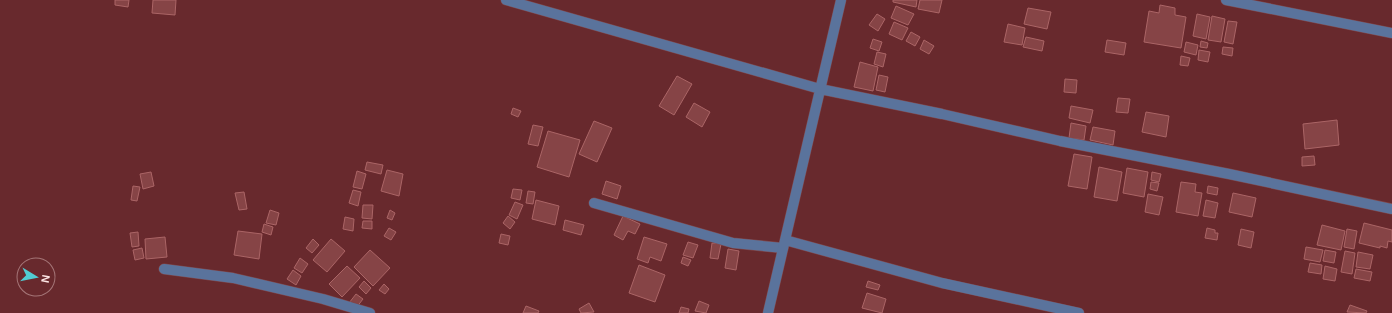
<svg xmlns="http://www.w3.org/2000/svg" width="1392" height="313" font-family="Arial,sans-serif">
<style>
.building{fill:#864446;stroke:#ab6566}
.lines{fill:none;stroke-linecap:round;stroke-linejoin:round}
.lane-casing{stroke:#80474a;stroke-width:11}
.street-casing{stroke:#80474a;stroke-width:11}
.lane{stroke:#5a739c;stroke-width:10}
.street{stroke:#5a739c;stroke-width:10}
</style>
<rect width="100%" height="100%" fill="#68292d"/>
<path class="building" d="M115 0H129L128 7 115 5Z
M153 0H176L175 15 152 13Z
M893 0H917L916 7 893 2Z
M920 0H942L939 13 918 9Z
M1160 5 1175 8V15L1186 17 1181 48 1144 42 1149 11 1159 13Z
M896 6 914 14 908 25 891 18Z
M1028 8 1051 12 1047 29 1024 24Z
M877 14 885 19 878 31 869 25Z
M1197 14 1210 17 1206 39 1193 36Z
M1212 16 1225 19 1221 42 1208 40Z
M1228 21 1237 22 1233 44 1224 42Z
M894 22 908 28 902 40 889 34Z
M1008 24 1025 28 1022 45 1004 42Z
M911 32 920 37 915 46 906 41Z
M1026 37 1044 41 1042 51 1023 47Z
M873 39 882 42 879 51 870 48Z
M924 40 934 46 929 54 920 49Z
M1107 40 1126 43 1124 55 1105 52Z
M1201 41 1208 43 1207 48 1200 47Z
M1186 42 1198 45 1196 55 1184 52Z
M1223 47 1233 48 1232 56 1222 54Z
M1199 50 1210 52 1208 62 1198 60Z
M877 52 886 54 883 67 874 64Z
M1181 56 1190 58 1188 66 1180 65Z
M860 62 878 67 873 91 854 87Z
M879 75 888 77 885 92 876 90Z
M677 76 692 84 674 115 659 106Z
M1065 79 1077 80 1076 93 1064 92Z
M1118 98 1130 99 1128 113 1116 112Z
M694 103 710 112 702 127 686 117Z
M1071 106 1093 110 1090 123 1069 118Z
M513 108 521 111 518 117 511 114Z
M1146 112 1169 116 1166 137 1142 132Z
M1337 120 1339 145 1305 149 1303 124Z
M594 121 612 128 597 162 579 154Z
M1071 123 1086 126 1084 140 1069 138Z
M533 125 543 127 538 146 528 144Z
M1093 127 1115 131 1113 145 1090 140Z
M548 131 580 140 569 177 537 167Z
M1074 154 1092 157 1087 189 1068 186Z
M1314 156 1315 165 1302 166V157Z
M367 162 383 165 381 174 365 170Z
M1099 167 1122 172 1117 201 1094 197Z
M1127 168 1148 172 1144 197 1123 193Z
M387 170 403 174 399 196 381 191Z
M357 171 366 174 362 189 353 187Z
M151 172 154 186 143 189 140 174Z
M1152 172 1161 174 1159 182 1151 180Z
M606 181 621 186 617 199 602 194Z
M1151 182 1159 183 1157 191 1150 189Z
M1181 182 1196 184 1195 192 1202 193 1198 216 1176 212Z
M133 186 140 187 137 201 131 200Z
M1208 186 1218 188 1217 195 1207 193Z
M513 189 522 190 520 200 511 198Z
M353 190 361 192 358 206 349 203Z
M528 191 535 192 533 204 526 203Z
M244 192 247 209 239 210 235 193Z
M1233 193 1256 198 1252 217 1229 212Z
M1148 194 1163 197 1159 215 1145 212Z
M536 200 559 206 555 225 532 219Z
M1206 200 1218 203 1215 218 1203 216Z
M515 202 523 205 517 219 509 215Z
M363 205H373L372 219 362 218Z
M270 210 279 213 276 225 266 223Z
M390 210 395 213 392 220 387 218Z
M508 216 515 222 510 229 503 223Z
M623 216 640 224 635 234 628 231 623 240 614 235Z
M345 217 354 219 353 231 343 229Z
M565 220 584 225 581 235 563 230Z
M363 221H372V229L362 228Z
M1364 223 1392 230V242L1388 241 1387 248 1380 246V248L1359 243Z
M264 224 273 227 271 235 262 232Z
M1322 225 1345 231 1341 250 1317 245Z
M389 228 396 232 391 240 384 236Z
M1207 228 1215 230V233H1218L1217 240 1205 238Z
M1241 229 1254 232 1251 248 1238 245Z
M1347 229 1357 231 1354 249 1344 247Z
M238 231 262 234 259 259 234 255Z
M138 232 139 246 132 247 130 233Z
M501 234 510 236 508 245 499 243Z
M165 237 167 257 146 259 145 239Z
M644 237 667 244 661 261 650 257 648 263 637 259Z
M313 239 319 245 312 253 306 248Z
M331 239 345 251 327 272 313 260Z
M688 242 698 245 693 258 683 255Z
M712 243 721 244 718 259 710 258Z
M1306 247 1323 250 1320 262 1304 259Z
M142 248 144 258 135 260 133 250Z
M728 249 739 251 736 270 725 268Z
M370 250 390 268 373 286 354 267Z
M1325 250 1336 252 1334 263 1323 261Z
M1345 251 1355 253 1352 274 1341 272Z
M1358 252 1373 255 1370 269 1356 267Z
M683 257 691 260 688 266 681 263Z
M300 258 308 264 302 273 294 268Z
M1310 263 1322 265 1321 274 1308 272Z
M639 265 665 275 655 302 629 293Z
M347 266 360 278 342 297 329 284Z
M1325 266 1337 269 1335 281 1323 279Z
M1356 269 1372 272 1370 281 1354 278Z
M293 270 301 276 296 285 287 279Z
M364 281 371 288 366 294 359 287Z
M868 281 880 285 878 290 866 287Z
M384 284 389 289 385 294 379 290Z
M867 293 886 299 882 313 862 308Z
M356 294 363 299 356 308 349 303Z
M699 301 709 305 706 313 695 311Z
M589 303 594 312 581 313 579 309Z
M1350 305 1367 311 1366 313 1347 312Z
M526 306 539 311 538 313H523Z
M681 307 689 309 688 313H679Z"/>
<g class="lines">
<g class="lane-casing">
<path id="lane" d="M594 203 733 243 783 248"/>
</g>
<g class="street-casing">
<path id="street" d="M506 0 820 89 942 114 1060 141 1229 174 1392 209
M1226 0 1392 33
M785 240 942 283 1079 313
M164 269 233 278 323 299 370 313
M768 313 841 0"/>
</g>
<use href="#lane" class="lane"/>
<use href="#street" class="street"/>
</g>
<g transform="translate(36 277) rotate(100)"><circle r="19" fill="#68292d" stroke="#a47577"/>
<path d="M0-3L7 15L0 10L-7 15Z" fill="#51ccd2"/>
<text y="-6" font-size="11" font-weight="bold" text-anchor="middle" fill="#fee6e5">N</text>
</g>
</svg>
